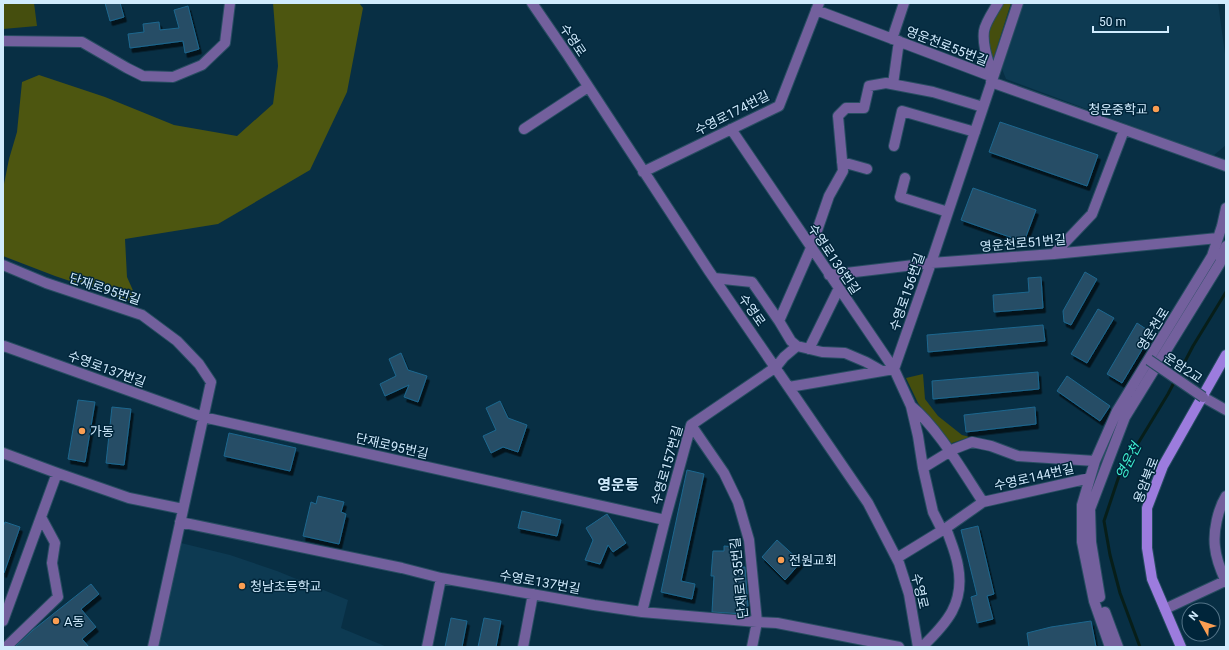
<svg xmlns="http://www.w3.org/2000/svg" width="1229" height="650" font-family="Roboto,'Noto Sans KR',sans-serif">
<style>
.built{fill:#0d3a52}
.green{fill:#454e0e}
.forest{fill:#4d5610}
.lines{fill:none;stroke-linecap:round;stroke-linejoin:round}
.stream{stroke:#071e19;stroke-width:3}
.building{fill:#264e66;stroke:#1d678f;filter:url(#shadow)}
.street-casing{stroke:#284d62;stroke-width:12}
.secondary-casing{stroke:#284d62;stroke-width:12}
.street{stroke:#73609d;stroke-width:10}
.secondary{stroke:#9c7cde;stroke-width:10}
.street-bridge-casing{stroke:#284d62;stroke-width:12;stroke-linecap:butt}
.street-bridge{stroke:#73609d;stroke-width:10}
.poi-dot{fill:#fb9e52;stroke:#00253a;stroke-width:1.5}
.labels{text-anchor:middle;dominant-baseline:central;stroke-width:3;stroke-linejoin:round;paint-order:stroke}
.street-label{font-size:13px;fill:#d0ebfd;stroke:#00253a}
.poi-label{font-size:13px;fill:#d0ebfd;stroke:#00253a;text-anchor:start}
.water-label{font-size:14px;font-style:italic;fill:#40f0d0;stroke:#00253a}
.quarter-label{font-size:15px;font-weight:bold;fill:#d0ebfd;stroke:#00253a}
</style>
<defs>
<filter id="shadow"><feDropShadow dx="2.5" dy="4.5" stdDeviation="0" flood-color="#0009"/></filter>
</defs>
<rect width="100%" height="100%" fill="#082f44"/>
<path class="built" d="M1024 3H1218L1226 61V145L1213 156 1006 79 1002 69Z
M181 543 230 555 277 571 348 600 341 628 387 647H157Z"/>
<path class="green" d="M3 3H34L37 26 3 29Z
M1002 3H1011L993 60C982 35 991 24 1002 3Z
M923 374 925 399 938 416 962 435 970 437 949 444 918 403 906 378Z"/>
<path class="forest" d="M273 3H359L363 8 347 92 310 170 218 224 125 239 127 277 139 304 55 276 3 256V189L9 159 17 132 22 82 39 75 105 97 174 125 237 136 273 104 278 66Z"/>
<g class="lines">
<path class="stream" d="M1140 647 1120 593 1110 555 1104 521 1120 473 1168 394 1193 346 1226 292"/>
</g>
<path class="building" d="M105 3H120L124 17 110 21Z
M188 6 199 49 185 53 183 41 130 48 128 34 144 32 143 24 159 22 160 30 179 28 174 10Z
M1000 122 1098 155 1087 186 989 152Z
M973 188 1036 210 1024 242 961 220Z
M1085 272 1097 279 1071 325 1064 322 1063 311Z
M1041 277 1043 308 994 312 993 295 1029 292 1028 278Z
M1098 309 1114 318 1087 363 1071 354Z
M1137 323 1152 333 1122 383 1107 374Z
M1043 325 1045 341 928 352 927 335Z
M401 353 408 370 427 376 418 402 404 397 409 385 385 396 380 384 396 376 389 359Z
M1038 372 1039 389 933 399 932 381Z
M1067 376 1110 406 1100 421 1057 391Z
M78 400 95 402 85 462 68 459Z
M500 401 508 418 527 425 518 452 503 447 491 453 483 436 496 430 486 408Z
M112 407 131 409 124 465 106 463Z
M1035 407 1036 424 966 432 964 415Z
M229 433 296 448 290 471 224 456Z
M687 470 704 474 681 581 695 584 692 599 661 592Z
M318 496 344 502 341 512 346 514 339 544 303 536 311 502 316 504Z
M522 511 561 520 557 536 518 528Z
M607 514 626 543 613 552 608 545 600 564 585 560 593 540 586 528Z
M5 522 20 527 4 573H3V527Z
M978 526 994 594 987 596 993 619 977 623 971 597 977 595 961 530Z
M777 540 801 562 785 580 762 557Z
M724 546 736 547 735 567H745L748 606 743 614 712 612 714 576H711L713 551H724Z
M91 584 99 594 81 609 96 627 82 639 89 647H15L33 630Z
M451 618 467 621 462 647H445Z
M484 618 501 621 496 647H478Z
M1091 621 1096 647H1029L1027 633 1051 627Z"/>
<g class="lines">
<g class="street-casing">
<path id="street" d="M532 3 567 54 709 271 868 503 899 563 909 594 918 647
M816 10 993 77
M892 39 904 3
M3 41 82 42 127 68 143 76 173 77 202 65 225 43 230 3
M993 77C989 63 982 46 984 31 985 23 994 10 998 3
M991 82 1226 166
M893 84 899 41
M524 129 588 87
M731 129 894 369 911 406 918 436 923 468 933 512 942 530
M894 146 902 111 975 132
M842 162 867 169
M643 172 779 106 819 3
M905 178 900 197 948 212
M1054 254 1092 214 1124 130
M3 265 46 283 142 315 177 341 199 364 211 382 153 647
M829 275 931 263 1054 254 1218 238
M714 278 752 282 779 321
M3 347 4 346 203 417 665 520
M809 349 839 288
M882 371 866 362 845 353 822 352 797 346 791 341 779 321 811 248 829 196 843 171 838 116 846 108H864L869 86 886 83 933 92 983 107
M789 387 894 369 931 263 1018 3
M1203 397 1226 410
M911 406C938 428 963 472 983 502
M691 425 724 473 738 502 749 540 757 622 752 647
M3 453 57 473 129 498 183 509
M923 468 954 449 972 442 991 446 1018 456 1095 461
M1226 496C1218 509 1213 531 1215 547 1216 559 1221 571 1226 582
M180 522 402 568 441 578 594 605 642 612 757 622 777 623 899 647
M897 558 946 528 983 502 1090 478
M1100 597 1091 542 1090 509 1125 417 1220 263 1226 246
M1165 609 1225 581
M642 612 665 520 691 425 776 367 784 357 797 346
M1105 612 1118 647
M3 621 57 473
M6 647 58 597 52 563 55 543 41 517
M427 647 441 578
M523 647 533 594
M922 647C947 623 965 603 958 566 956 553 950 540 946 528
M1110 647 1094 601 1082 542V505L1095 461 1117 411 1212 256 1222 226 1226 208"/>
</g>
<g class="secondary-casing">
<path id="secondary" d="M1181 647 1152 579 1147 548V508L1163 466 1226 355"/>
</g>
<use href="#street" class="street"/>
<use href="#secondary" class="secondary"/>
<g class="street-bridge-casing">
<path id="street-bridge" d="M1149 360 1203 397"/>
</g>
<use href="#street-bridge" class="street-bridge"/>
</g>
<g class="poi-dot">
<circle cx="1156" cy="109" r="4"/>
<circle cx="82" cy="431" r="4"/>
<circle cx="781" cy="560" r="4"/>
<circle cx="242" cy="586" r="4"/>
<circle cx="56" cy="621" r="4"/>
</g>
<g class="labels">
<g class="street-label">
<text transform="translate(573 40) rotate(56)">수영로</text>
<text transform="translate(947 46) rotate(21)">영운천로55번길</text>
<text transform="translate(732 113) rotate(-27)">수영로174번길</text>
<text transform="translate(1023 243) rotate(-5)">영운천로51번길</text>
<text transform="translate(834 259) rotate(56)">수영로136번길</text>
<text transform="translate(105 289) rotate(18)">단재로95번길</text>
<text transform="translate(907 292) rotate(-71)">수영로156번길</text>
<text transform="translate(752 310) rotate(55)">수영로</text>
<text transform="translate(1153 329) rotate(-58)">영운천로</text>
<text transform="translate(1183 368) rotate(34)">운암2교</text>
<text transform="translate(107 369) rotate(20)">수영로137번길</text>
<text transform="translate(392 446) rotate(13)">단재로95번길</text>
<text transform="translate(667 465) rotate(-74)">수영로157번길</text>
<text transform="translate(1034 477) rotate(-13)">수영로144번길</text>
<text transform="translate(1146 480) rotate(-69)">용암북로</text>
<text transform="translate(739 578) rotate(-96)">단재로135번길</text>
<text transform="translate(540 582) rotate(10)">수영로137번길</text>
<text transform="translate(920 591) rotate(77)">수영로</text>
</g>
<g class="poi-label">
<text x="1148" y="109" text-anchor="end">청운중학교</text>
<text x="90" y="431">가동</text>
<text x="789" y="560">전원교회</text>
<text x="250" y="586">청남초등학교</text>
<text x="64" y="621">A동</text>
</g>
<g class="water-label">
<text transform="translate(1128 461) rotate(-63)">영운천</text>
</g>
<g class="quarter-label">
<text x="618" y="485">영운동</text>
</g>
</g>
<rect width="1229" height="650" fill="none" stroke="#d0ebfd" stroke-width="8"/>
<g transform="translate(1201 622) rotate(309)"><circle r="19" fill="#00253a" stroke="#537488"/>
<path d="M0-3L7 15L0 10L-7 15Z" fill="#fb9e52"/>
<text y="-6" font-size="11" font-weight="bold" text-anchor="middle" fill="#d0ebfd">N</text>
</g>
<path d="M1093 26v6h75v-6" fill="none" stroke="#d0ebfd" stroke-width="2"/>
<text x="1099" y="26" font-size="12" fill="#d0ebfd" stroke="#00253a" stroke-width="3" paint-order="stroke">50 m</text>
</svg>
